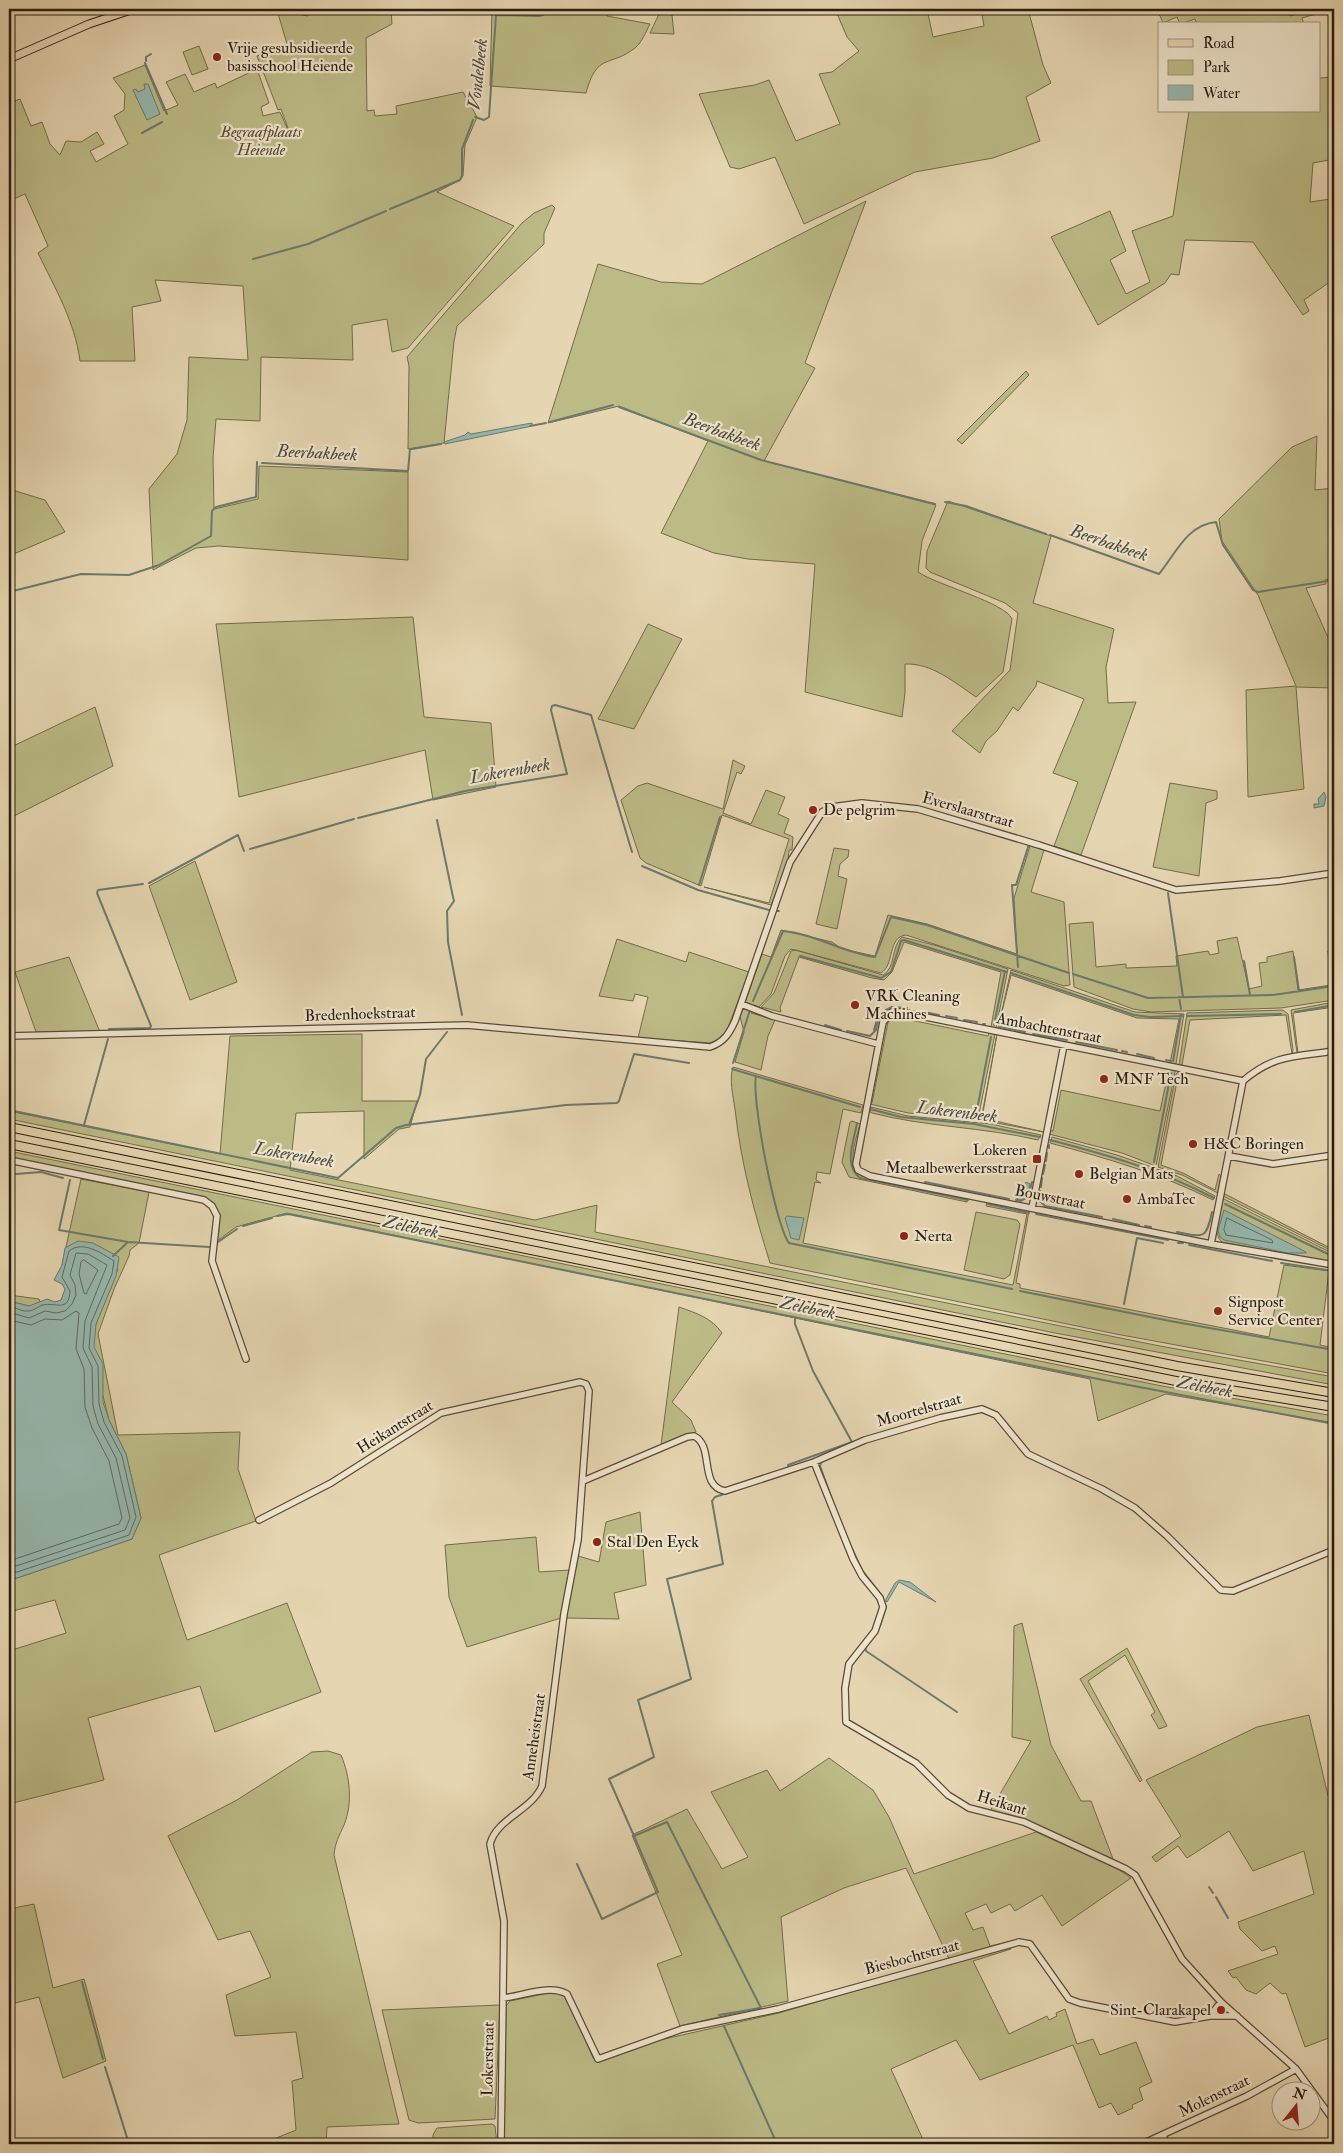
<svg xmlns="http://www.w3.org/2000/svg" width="1343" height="2153" font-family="'IM FELL Double Pica',serif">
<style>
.green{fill:#bcbb86;stroke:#736c4c}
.water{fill:#96b8ae;stroke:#6b7a70}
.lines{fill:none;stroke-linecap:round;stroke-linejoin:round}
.shore{stroke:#606a60;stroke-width:1}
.stream{stroke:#6b7a70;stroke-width:2}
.minor-casing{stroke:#594a3a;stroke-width:8}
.major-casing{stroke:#2a1c12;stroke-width:9}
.highway-casing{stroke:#2a1c12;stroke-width:10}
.minor{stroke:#eee4cc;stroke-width:5.5}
.major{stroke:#e5d5b0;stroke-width:7}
.highway{stroke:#e5d5b0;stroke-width:8}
.poi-dot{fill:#8f2418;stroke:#eee4cc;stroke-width:2}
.labels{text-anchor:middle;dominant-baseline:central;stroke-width:4.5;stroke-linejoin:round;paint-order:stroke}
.poi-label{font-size:16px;fill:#2a1c12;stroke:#eee4cc;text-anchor:start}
.park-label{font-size:16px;font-style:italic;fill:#564c35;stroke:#eee4cc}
.street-label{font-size:16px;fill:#2a1c12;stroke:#eee4cc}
.water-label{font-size:18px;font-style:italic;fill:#4a4b41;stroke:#eee4cc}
</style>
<rect width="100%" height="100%" fill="#e5d5b0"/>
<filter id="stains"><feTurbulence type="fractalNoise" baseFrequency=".004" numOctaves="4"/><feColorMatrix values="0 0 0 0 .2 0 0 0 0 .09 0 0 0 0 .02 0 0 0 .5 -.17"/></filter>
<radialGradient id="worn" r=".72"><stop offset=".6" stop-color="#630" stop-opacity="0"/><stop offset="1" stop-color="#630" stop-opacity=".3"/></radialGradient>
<path class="green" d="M306 9H391L392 24 366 38 367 111 374 110 375 116 397 114 396 106 463 92 477 117 465 145 463 176 460 180 437 192 514 226 408 348 392 352 387 319 352 325 353 360 261 357 260 421 216 419 213 458 214 509 258 499 259 466 408 472V560L219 546 196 548 153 570 149 489 177 454 187 420 189 357 248 360 243 286 155 280 161 301 132 307 135 361H80C75 322 55 288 38 253L48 246 25 194 9 201V103L20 99 31 126 42 122 50 144 60 155 66 141 81 142 97 132 104 144 90 151 96 162 128 144 114 116 124 110 125 94 113 78 145 65 164 111 178 105 166 82 185 74 194 92 215 83 217 88 257 69 269 103 261 107 263 116 280 112 292 139 281 109 278 110 257 56 287 44 277 10 308 16Z
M492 9H608L607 16 650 24C646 32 642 42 635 48 609 68 597 52 586 93L490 86Z
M835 9H927L933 37 984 26 981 9H1028L1043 65 1051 83 1026 97 1040 141 993 158 915 172 804 224 775 157 739 169 730 167 699 94 755 85 769 80 796 141 840 124 819 74 832 72 859 51 847 37Z
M1157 9H1287L1290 16 1316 9H1326V11L1302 18 1304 24H1197L1195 19 1180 24 1177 17 1163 23Z
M660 12 672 15 674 34 650 33Z
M199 46 208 69 192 75 183 52Z
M1334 77V159L1313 163 1310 202 1331 199 1334 208V279L1304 300 1309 311 1303 315 1253 242 1185 240 1179 275 1171 274 1165 283 1098 325 1051 237 1110 211 1126 251 1110 260 1126 294 1150 282 1132 231 1173 216 1189 111H1319V78Z
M866 201 805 363 815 368 764 461 936 505 922 541 918 572C937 585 1006 603 1012 619L1003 672 976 697C954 682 932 663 905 664V693L902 717 805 692 815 564 748 559 714 553 661 533 708 441 619 406 548 423 598 264 661 282 702 284Z
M552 205 555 208 544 233V244L457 326 454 341 444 443 408 449 409 366 407 357 522 223 534 213Z
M1026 371 1029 375 962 444 957 440Z
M1317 436 1315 490 1334 488V578L1325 580 1326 584 1306 588 1334 651V688L1296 687 1304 789 1248 797 1246 690 1296 686 1258 595 1222 541 1219 519 1292 447Z
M9 489 45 500 65 532 9 556Z
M948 501 1051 536 1033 603 1114 629 1106 667 1108 703 1136 702 1081 855 1054 846 1078 782 1053 773 1084 699 1037 681 1036 686 1018 711 1013 707 997 731 986 741 980 753 952 731 1010 670 1018 613 1005 603 930 572 926 568 927 551Z
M413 617 424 717 491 723 496 787 433 800 425 750 239 797 216 624Z
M648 624 682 639 634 729 598 719Z
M95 707 113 766 10 818 9 748Z
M733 760 745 766 741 774 737 772 723 813 751 824 766 790 785 797 778 814 789 819 784 833 793 837 792 850H789L788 861 771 905 704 887 769 903 789 839 722 815 701 886 646 863 640 858 621 800 638 786 647 783 723 809Z
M1170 783 1217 791V799L1206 803 1199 876 1153 867Z
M1030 846 1044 850 1031 892 1064 902 1070 985 1064 986 906 935C887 937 895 965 881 973L791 949 785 956 771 994 759 1007 754 1005 751 1013 775 1020 768 1036 761 1070 735 1062 744 1032 740 1017 762 954 771 957 781 930 832 942 842 949 875 956 888 915 927 924 1017 954 1014 898Z
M834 848 849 850 848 857 840 864 838 876 847 879 837 929 816 924Z
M195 861 237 982 190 1000 149 886Z
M1093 922 1096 967 1126 964V968L1177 966 1176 956 1208 951 1210 955 1219 953 1217 941 1237 937 1249 989 1262 986 1259 963 1267 962V957L1293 951 1298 990 1331 985 1328 951 1334 949V1000L1281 1008 1151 1012 1133 1009 1074 987 1069 924Z
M902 937 934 945 1008 969 996 1028 991 1027 1001 972 904 942 892 972 884 980 872 978 799 957 780 1008 781 1012 761 1007 774 993 791 951 796 950 883 975C896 968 891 946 902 937Z
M617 939 686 962 689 952 749 972 726 1033 719 1040 711 1043 638 1038 648 997 635 994 633 1001 599 996Z
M69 957 100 1032H36L15 972Z
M1011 970 1135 1012 1184 1014 1176 1064 1170 1063 1179 1019 1137 1018 1011 975 998 1028Z
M1334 1002V1007L1293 1013 1298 1053H1297L1291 1010Z
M1283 1010 1288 1014 1293 1050 1292 1054 1286 1015 1190 1020 1182 1065H1179L1187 1013Z
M896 1017 988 1036 989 1033 995 1034 978 1119 908 1113 870 1104 872 1103 888 1022Z
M362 1034V1101H417L410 1127 399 1129 364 1159V1111L296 1113 290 1170 535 1220 597 1205 595 1232 1160 1346 1334 1377V1385L1055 1333 9 1119V1111L220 1154 230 1036Z
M997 1034 982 1118 1044 1132 981 1120Z
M733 1067 863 1105 861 1113 843 1109 830 1174 817 1172 816 1180 821 1183 815 1182 803 1243 1013 1285 1027 1214 986 1206 987 1202 1029 1211 1016 1283 1020 1284V1288L1269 1337 1284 1265 1329 1271 1320 1345 1334 1348V1374L1116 1334 770 1263C754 1211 741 1164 735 1109 733 1096 729 1079 733 1067Z
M1169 1069 1175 1070V1072L1156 1166 1122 1153 1049 1134 1050 1131H1053L1061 1090 1160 1111Z
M1179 1071 1161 1165 1183 1173 1215 1190 1219 1174 1221 1176 1218 1193 1182 1175 1158 1167 1176 1074Z
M871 1107 908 1116 991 1124 1041 1135 1038 1140C983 1127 926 1127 872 1113L870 1112Z
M852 1121 860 1124C856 1140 846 1163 861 1176L968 1198 967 1202 849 1177 842 1162 850 1122Z
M1052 1137 1117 1155 1177 1176 1215 1196 1213 1200C1161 1174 1106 1158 1050 1143Z
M9 1151 1162 1386 1334 1416V1423L1166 1394 1098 1421 1090 1379 287 1213 236 1227 217 1241C221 1222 222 1209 205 1197L9 1157Z
M81 1179 149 1192 139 1243 130 1250 129 1256 114 1289 98 1334 118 1435 240 1432 238 1469 256 1521 159 1555 187 1640 287 1603 321 1692 215 1732 200 1686 88 1718 104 1780 9 1804V1651L66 1633 55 1600 9 1612V1577L17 1578 132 1539 141 1518 126 1454 109 1420 91 1348 96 1324 118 1269 62 1265Z
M1225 1194 1334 1250V1252L1223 1196Z
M1224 1199 1334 1254V1263L1222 1242C1212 1234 1217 1208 1224 1199Z
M976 1212 1017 1220 1020 1224 1010 1275 1004 1279 964 1270Z
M9 1295 39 1299 41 1304 29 1306 9 1301Z
M679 1307C696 1313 712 1318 722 1333L672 1402 691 1420 696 1432 661 1445Z
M640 1512 646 1585 614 1593 619 1619 566 1618 578 1556 599 1562 606 1522Z
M536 1537 539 1572 570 1570 561 1618 467 1647 449 1597 445 1545Z
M1022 1623 1051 1745 1081 1801H1091L1113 1859 1023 1819 990 1811 1031 1741 1012 1737 1014 1626Z
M1127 1648 1167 1726 1159 1729 1151 1715 1155 1712 1125 1655 1088 1681 1142 1780 1140 1782 1080 1679Z
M1309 1715 1328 1796 1334 1795V2036L1305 2047 1286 1993 1282 1994 1270 1983 1256 1994 1246 1990 1236 1977 1233 1978 1228 1971 1278 1954 1275 1946 1262 1951 1240 1929 1238 1922 1314 1894 1304 1851 1253 1871 1229 1831 1187 1858 1178 1846 1156 1862 1152 1857 1181 1836 1146 1780 1257 1727Z
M328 1751 341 1755C350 1776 353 1803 344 1825 339 1836 335 1843 334 1855L399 2124 327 2127 326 2144H276L274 2139 296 2130 292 2081 303 2078 296 2032 235 2036 226 1995 271 1977 250 1931 218 1940 168 1836 237 1800 312 1752Z
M829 1758 873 1790 889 1817 914 1874 1036 1832 1118 1869 1131 1878 1062 1926 1042 1895 1015 1911 1010 1904 991 1913 986 1904 965 1913 973 1930 983 1927 990 1946 1008 1942 1011 1949 973 1961 1009 2034 1047 2016 1049 2020 1057 2016 1056 2013 1065 2009 1077 2044 1093 2039 1100 2055 1136 2042 1152 2082 1139 2088 1143 2100 1132 2105 1133 2108 1118 2115 1111 2103 1099 2108 1073 2045 980 2080 956 2040 891 2069 925 2144H504L506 2006 510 2001 553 1992 564 1996 579 2024 593 2058 602 2059 660 2040 779 2013 951 1963 906 1868 844 1888 781 1917 788 2001 680 2026 657 1964 682 1955 632 1835 687 1809 722 1869 748 1857 711 1792 767 1770 780 1791Z
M34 1904 53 1988 84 1979 106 2061 63 2078 39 1997 11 2004 9 1993V1909Z
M500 2005 495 2119 418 2123 409 2120 382 2010Z
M492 2124 495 2126 497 2144H433V2135L437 2128Z"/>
<path class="water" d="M144 84H148L160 114 147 120 133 90 136 89 138 92 145 89Z
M532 423V426L445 444 444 442 465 435 468 432 471 434Z
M1324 792 1326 797 1324 806 1314 808V804H1319L1318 799Z
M1026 1182 1030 1184C1029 1193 1028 1200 1017 1200V1195L1021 1193Z
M1224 1210 1306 1252V1253H1288L1224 1240 1220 1237 1218 1230Z
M787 1216 804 1218 799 1240 791 1238 785 1218Z
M78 1241 93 1243 119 1257 116 1276 96 1324 94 1347 103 1364V1402L109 1420 126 1454 141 1518 132 1539 17 1578 9 1577V1301L29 1306 47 1299 55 1302 61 1300 65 1289 62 1284 54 1280 62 1265 65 1248Z
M899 1580 910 1582 936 1602 899 1582 887 1602 885 1601 895 1583Z"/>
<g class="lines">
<path class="shore" d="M1227 1218 1272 1240 1273 1243 1226 1235 1224 1230Z
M84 1260 98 1270 86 1294 84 1293 79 1274 81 1262Z
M9 1306C15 1307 22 1312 28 1311 34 1311 38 1306 43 1305 55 1302 69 1313 70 1291L62 1277 69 1251C83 1240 101 1253 114 1261L112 1274 91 1323 89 1348 98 1366 99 1404 104 1422 122 1456 136 1517 129 1535 17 1572H9
M9 1312 29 1318 45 1311 56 1313 65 1311 72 1304 76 1295 75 1285 70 1275 76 1253 88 1254 107 1265 85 1321 83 1348 92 1367 93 1406 98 1424 116 1458 130 1518 125 1530 16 1566H9
M9 1320 31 1325 45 1319 62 1320 76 1311 79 1313 76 1349 84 1369 85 1407 92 1428 109 1461 122 1518 119 1524 15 1559 9 1558"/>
<path class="stream" d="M146 61V57L151 54
M145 63 167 114
M475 117 484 120 489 117 496 15 539 16 543 15 541 9
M142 133 162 122
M390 209 460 180 462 176V149L473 120
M253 259 308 244 386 211
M619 407 761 460 935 504
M550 422 613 405
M530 426 546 423
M412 449 441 444
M262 463 408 471 410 449
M945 502 966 506 1046 534
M1050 535 1159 574C1176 553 1187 525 1216 522L1223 545 1253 590 1258 592 1334 580
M9 592 81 574 129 575 159 565 211 536 212 511 216 507 256 497 257 462
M358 818 465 791 567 774 551 710 552 706 555 705 591 715 632 852
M437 820 453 897 454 901 447 911 448 942 462 1015
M250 849 354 819
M642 866 698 890 769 910
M149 883 238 835 244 851
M699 885 720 817
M1168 893 1183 997
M776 911H779
M800 956 881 978 891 972 901 941 904 940 1007 972
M1294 957 1299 991
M1244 961 1250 995
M1018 967 1012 885H1016L1029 844
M1011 973 1134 1015 1150 1017 1183 1016
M1073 974 1148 998 1273 995 1334 986
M1179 997 1181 1009
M753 1001 783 931C816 934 843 953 875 957L891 917 927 925 1069 973
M886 1010 892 1007 907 1008
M924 1012 939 1015
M1295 1012 1334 1005
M946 1016 957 1018
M1187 1016 1281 1014
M964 1020 977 1022
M983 1024H985
M825 1025 841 1030
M994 1025 1005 971
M1000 1027 1025 1032
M109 1029 150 1028 151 1026 97 893 98 890 143 884
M874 1030 878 1016
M847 1031 870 1036 876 1030 879 1016
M1033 1034 1067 1040
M1076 1042 1117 1050
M1122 1051 1127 1052
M1137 1054 1154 1058
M1166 1060 1171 1061
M1173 1061 1181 1014
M733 1063 750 1010
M732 1069 860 1107
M756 1076C751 1098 776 1227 789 1243L1012 1289
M870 1109 901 1117 974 1124 1040 1137
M9 1110 338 1178 396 1128 406 1125 566 1105 617 1103 619 1101 634 1054 689 1063
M976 1115 991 1037
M857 1123C854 1141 843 1165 860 1178L968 1200
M84 1125 108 1039
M409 1125 420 1095 426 1059 447 1032
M1050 1140C1108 1155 1160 1170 1214 1198
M1049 1148V1145
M1046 1161 1047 1153
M1154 1162 1171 1073
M16 1174 41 1172 63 1178
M1043 1174 1045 1165
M9 1175H12
M70 1180 59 1230 128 1242
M925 1182 1009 1199
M1041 1187 1042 1178
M1040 1191 1039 1200 1045 1206 1102 1217
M1016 1200 1021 1201 1028 1197 1032 1182
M988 1204 1029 1213
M1225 1204 1334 1257
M1036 1214 1168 1240
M277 1216 288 1214 1113 1382 1334 1424
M1113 1219 1139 1225
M243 1226 272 1218
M1145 1226 1151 1227
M1177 1232C1204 1237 1206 1240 1212 1212
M218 1242 237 1229
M1178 1243H1183
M1189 1245 1272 1261
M113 1256 128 1242 209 1247
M1281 1263 1327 1270
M1330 1270 1334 1271
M1020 1291 1170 1321 1334 1350
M1124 1304 1137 1238 1163 1243
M821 1463 820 1466 836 1510
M789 1468 788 1465 852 1442 813 1371 795 1324V1318
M847 1538 862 1570 883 1597
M880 1626 886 1606
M865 1646 866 1651 957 1712
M577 1864 602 1919 658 1892 634 1836
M1209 1887 1213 1893
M1216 1897 1228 1918
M82 1982 103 2059
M719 2015 761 2008 667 1822 634 1836 609 1779 654 1757 638 1700 691 1679 667 1579 723 1564 712 1501 715 1497 790 1472
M724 2026 777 2144
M105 2067 129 2144"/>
<g class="minor-casing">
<path id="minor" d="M741 1004 772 1016 878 1044
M9 1036 467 1025 710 1047C724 1042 729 1034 735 1021L790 862 822 812 832 807 862 803 918 809 1039 845 1176 890 1280 881 1334 873
M1243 1081 901 1012H892L883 1022 856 1164 858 1170 870 1176 1211 1244 1334 1265
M1243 1081C1274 1054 1296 1057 1334 1051
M1229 1156 1273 1164 1334 1155
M9 1160 204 1200 212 1206 217 1216 212 1261 246 1359
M1032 1208 1064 1045
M1211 1244 1243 1081
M814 1462 853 1559 862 1576 880 1598 883 1607 875 1631 849 1664 845 1688 846 1722 916 1763 948 1795 969 1808 1024 1822 1126 1869 1135 1875 1182 1959 1221 2002 1296 2069 1334 2121
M583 1481 687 1437 694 1436C715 1446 698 1486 725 1491L814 1462 865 1440 940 1418 982 1409 996 1415 1028 1454 1102 1489 1135 1508 1167 1536 1221 1590 1233 1591 1334 1550
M259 1520 331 1483 441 1413 580 1382 586 1384 589 1391 578 1540 564 1614 542 1786C531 1811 497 1818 490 1844L504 1921 501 2144
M503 1998C523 1996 549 1984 567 1994L598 2059 682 2029 778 2009 1019 1942 1030 1944 1069 1999 1080 2003 1175 2022 1210 2016 1221 2002
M1210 2016H1237
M1163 2135 1166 2144
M1142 2144 1247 2096 1296 2069"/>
</g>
<g class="major-casing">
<path id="major" d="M9 59 89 24 134 9"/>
</g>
<g class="highway-casing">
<path id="highway" d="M9 1127 1177 1366 1334 1393
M9 1144 1181 1382 1334 1407"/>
</g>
<use href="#minor" class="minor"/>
<use href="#major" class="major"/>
<use href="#highway" class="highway"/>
</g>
<g class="poi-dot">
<circle cx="217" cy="57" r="5"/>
<circle cx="813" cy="810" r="5"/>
<circle cx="855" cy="1005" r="5"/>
<circle cx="1104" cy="1079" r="5"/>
<circle cx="1193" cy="1144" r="5"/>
<rect x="1032" y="1154" width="10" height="10" rx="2.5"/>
<circle cx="1079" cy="1174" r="5"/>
<circle cx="1127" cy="1199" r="5"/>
<circle cx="904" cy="1236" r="5"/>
<circle cx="1218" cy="1311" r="5"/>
<circle cx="597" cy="1542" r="5"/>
<circle cx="1221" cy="2010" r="5"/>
</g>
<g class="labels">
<g class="poi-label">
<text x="227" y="48">Vrije gesubsidieerde<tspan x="227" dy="18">basisschool Heiende</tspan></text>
<text x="823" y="810">De pelgrim</text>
<text x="865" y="996">VRK Cleaning<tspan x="865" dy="18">Machines</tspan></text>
<text x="1114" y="1079">MNF Tech</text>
<text x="1203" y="1144">H&amp;C Boringen</text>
<text x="1027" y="1150" text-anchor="end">Lokeren<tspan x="1027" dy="18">Metaalbewerkersstraat</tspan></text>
<text x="1089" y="1174">Belgian Mats</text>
<text x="1137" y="1199">AmbaTec</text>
<text x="914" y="1236">Nerta</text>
<text x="1228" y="1302">Signpost<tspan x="1228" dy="18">Service Center</tspan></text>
<text x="607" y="1542">Stal Den Eyck</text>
<text x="1211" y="2010" text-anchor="end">Sint-Clarakapel</text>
</g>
<g class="park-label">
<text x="261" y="132">Begraafplaats<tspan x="261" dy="18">Heiende</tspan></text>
</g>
<g class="street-label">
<text transform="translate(968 810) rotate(16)">Everslaarstraat</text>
<text transform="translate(360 1014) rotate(-2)">Bredenhoekstraat</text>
<text transform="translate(1049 1028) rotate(11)">Ambachtenstraat</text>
<text transform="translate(1050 1197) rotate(11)">Bouwstraat</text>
<text transform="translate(919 1410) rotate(-16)">Moortelstraat</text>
<text transform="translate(395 1427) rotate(-32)">Heikantstraat</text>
<text transform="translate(534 1737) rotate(-82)">Anneheistraat</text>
<text transform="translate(1002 1803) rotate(17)">Heikant</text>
<text transform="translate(912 1957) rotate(-15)">Biesbochtstraat</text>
<text transform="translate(488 2059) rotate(-89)">Lokerstraat</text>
<text transform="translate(1214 2096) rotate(-26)">Molenstraat</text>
</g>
<g class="water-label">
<text transform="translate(478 74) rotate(-84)">Vondelbeek</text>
<text transform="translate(722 432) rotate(20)">Beerbakbeek</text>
<text transform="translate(317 453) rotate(3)">Beerbakbeek</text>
<text transform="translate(1109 543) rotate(19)">Beerbakbeek</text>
<text transform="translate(510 771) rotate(-10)">Lokerenbeek</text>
<text transform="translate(957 1112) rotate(7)">Lokerenbeek</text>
<text transform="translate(294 1155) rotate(10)">Lokerenbeek</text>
<text transform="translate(411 1227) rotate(12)">Zelebeek</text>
<text transform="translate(808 1308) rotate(12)">Zelebeek</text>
<text transform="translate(1205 1387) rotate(11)">Zelebeek</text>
</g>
</g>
<rect width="1343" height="2153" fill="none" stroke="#e5d5b0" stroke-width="30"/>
<rect x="10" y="10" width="1323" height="2133" fill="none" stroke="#2a1c12" stroke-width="2.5"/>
<rect x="15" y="15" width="1313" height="2123" fill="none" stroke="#2a1c12"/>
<rect x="1158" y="22" width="162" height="90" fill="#eee4cc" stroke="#a09482"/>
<rect x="1168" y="39" width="25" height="8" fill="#e5d5b0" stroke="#a09482"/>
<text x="1203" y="48" font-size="15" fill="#2a1c12">Road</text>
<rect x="1168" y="60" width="25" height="15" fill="#bcbb86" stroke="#a09482"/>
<text x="1203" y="72" font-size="15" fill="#2a1c12">Park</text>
<rect x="1168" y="85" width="25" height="15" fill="#96b8ae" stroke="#a09482"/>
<text x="1203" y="98" font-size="15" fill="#2a1c12">Water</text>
<g transform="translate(1296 2106) rotate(17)"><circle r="24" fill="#eee4cc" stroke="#a09482"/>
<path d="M0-4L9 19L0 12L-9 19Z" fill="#8f2418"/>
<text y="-8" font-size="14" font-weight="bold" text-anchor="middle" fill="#2a1c12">N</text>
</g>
<rect width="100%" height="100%" filter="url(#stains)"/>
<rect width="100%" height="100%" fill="url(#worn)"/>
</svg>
